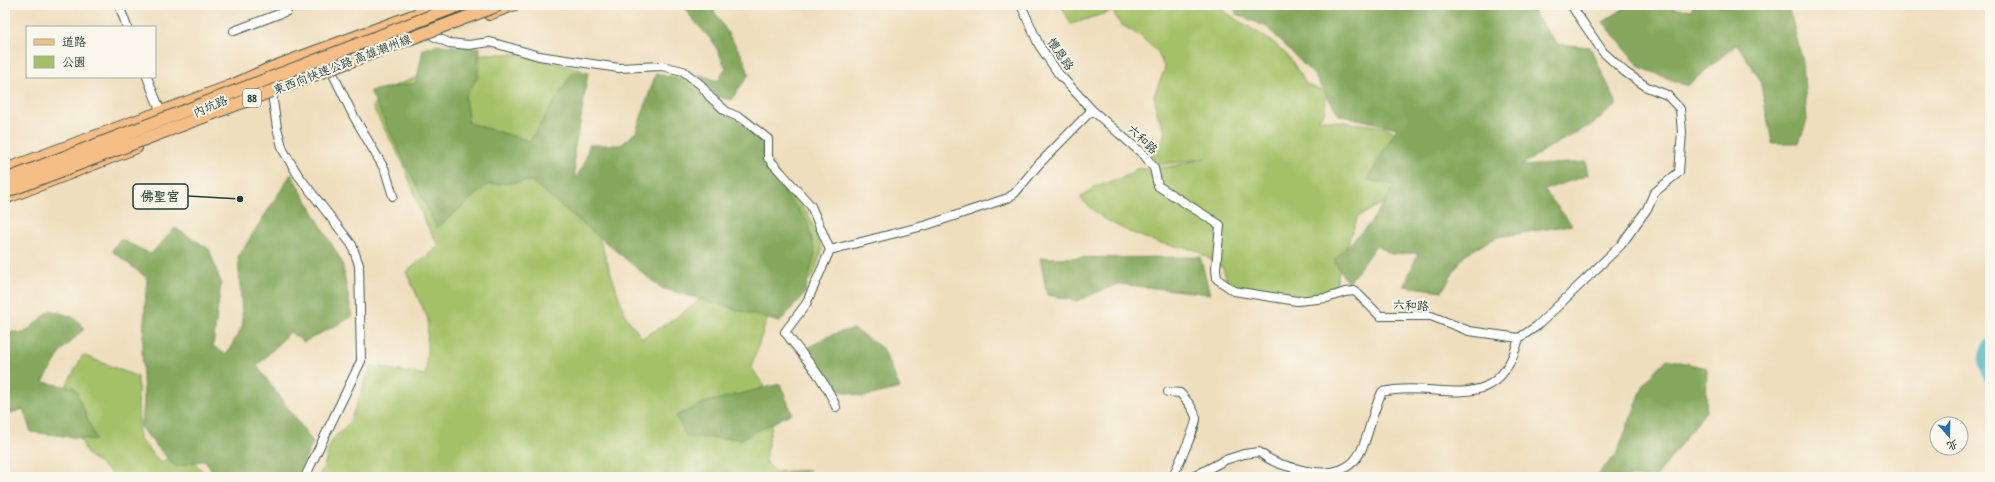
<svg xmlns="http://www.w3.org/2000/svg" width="1995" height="482" font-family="'Patrick Hand','LXGW WenKai TC',sans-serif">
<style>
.green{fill:#a5c167;stroke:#627f4e}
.forest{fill:#84a75c;stroke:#527248}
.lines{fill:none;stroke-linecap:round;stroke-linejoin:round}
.river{stroke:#3eadbc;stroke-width:13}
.minor-casing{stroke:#3e5549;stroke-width:10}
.major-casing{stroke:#3e5549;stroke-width:12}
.minor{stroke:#fff;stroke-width:8}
.major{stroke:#f6be87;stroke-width:10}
.highway-bridge-casing{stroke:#3e5549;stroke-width:14;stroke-linecap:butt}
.highway-bridge{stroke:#f6be87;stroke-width:12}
.labels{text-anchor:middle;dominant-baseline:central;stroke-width:4;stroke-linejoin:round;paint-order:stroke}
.shield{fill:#fbf7ec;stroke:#61756b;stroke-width:1}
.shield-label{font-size:11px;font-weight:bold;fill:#1f3d34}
.street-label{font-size:12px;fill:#1f3d34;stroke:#fbf7ec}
.leader{fill:none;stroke:#1f3d34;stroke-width:1.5}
.callout-dot{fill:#1f3d34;stroke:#fbf7ec;stroke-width:1.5}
.callout{fill:#fbf7ec;stroke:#1f3d34;stroke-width:1.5}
.callout-label{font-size:13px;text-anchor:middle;font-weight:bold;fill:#1f3d34}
</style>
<rect width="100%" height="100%" fill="#fbf7ec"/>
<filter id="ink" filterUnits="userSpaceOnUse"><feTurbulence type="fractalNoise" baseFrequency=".025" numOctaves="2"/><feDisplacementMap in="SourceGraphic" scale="8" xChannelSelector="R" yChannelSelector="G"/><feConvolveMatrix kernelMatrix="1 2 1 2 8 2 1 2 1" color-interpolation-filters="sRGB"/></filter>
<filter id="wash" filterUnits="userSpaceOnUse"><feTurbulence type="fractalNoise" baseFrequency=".012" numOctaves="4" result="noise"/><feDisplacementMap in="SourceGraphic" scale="16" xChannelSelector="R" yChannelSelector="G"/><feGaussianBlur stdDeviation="0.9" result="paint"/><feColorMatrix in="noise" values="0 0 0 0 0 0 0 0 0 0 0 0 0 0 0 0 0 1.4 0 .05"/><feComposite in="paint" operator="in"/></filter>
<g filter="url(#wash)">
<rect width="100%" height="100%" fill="#efdebd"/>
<path class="green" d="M1061 5H1223L1224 11 1274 43 1290 58 1306 84 1327 93 1324 114 1318 119 1385 127 1410 140 1419 183 1358 217 1343 255 1335 289 1316 299 1239 289 1227 282 1223 268 1196 250 1159 243 1129 232 1101 217 1080 198 1094 187 1126 176 1137 169 1168 167 1206 158 1158 165 1151 155 1162 141 1165 132 1157 113 1154 95 1165 69 1158 52 1139 35 1120 24 1113 11 1071 24Z
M442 54H516L582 70 557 128 545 167 596 229 625 315 642 338 671 321 700 300 698 254 662 87 672 71 693 83 722 113 755 137 790 193 810 217 822 250 813 276 768 317 751 367 764 386 734 409 746 423 772 424 765 461 776 472 810 470 794 477H318L324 466 331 441 349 423 371 366 426 375 428 319 406 272 439 246 424 220 404 165 372 106 385 89 418 77Z
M83 355 138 377 139 439 161 463 180 447 208 477H116L87 454 61 395Z"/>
<path class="forest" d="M685 5H710L743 57 749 74 731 100 716 96 698 74 718 81 726 68 714 43 691 17Z
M1234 5H1528L1557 44 1590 47 1617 104 1591 125 1541 152 1521 166 1586 162 1588 175 1544 190 1572 225 1497 237 1464 255 1442 291 1404 286 1418 253 1391 254 1376 245 1348 284 1334 260 1371 222 1395 185 1367 180 1397 128 1339 115 1314 75 1267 27 1236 14Z
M1629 5 1691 10 1693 5H1788L1803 62 1807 120 1799 143H1772L1760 80 1737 44 1687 86 1640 67 1603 22Z
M439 45 480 48 478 77 465 97 469 123 530 141 573 72H588L580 124 574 150 575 179 584 165 589 145H621L636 132 656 73 684 82 762 138 766 170 808 222 815 254 804 295 779 322 661 288 531 181 487 185 437 228 370 91 416 83 423 49Z
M291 174 342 262 352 317 304 342 290 332 257 366 313 442 297 477H216L205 460 175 467 140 427 144 404 142 351 147 278 112 251 120 239 151 254 175 228 209 249 221 283 213 346 226 355 243 325 238 257Z
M1200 257 1210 294 1117 284 1077 301 1047 295 1040 258Z
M51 310 73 317 85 328 62 350 43 382 75 388 96 440 31 432 23 409 5 415V384L8 382 5 370V331L24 333Z
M854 329 883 349 900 388 863 397 834 389 805 350C821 339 834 332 854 329Z
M1667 359 1707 368 1706 411 1656 477H1595L1616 455 1645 382Z
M780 384 792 413 742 439 687 437 676 416 707 402Z"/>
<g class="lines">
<path class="river" d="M1990 345C1982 355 1986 366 1990 377"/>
</g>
</g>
<g filter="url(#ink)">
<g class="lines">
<g class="minor-casing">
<path id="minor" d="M119 5 127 27
M1021 5 1039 45 1058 73 1092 110 1145 156 1154 168 1158 186 1220 225 1216 268 1217 279 1234 291 1297 301 1327 298 1345 292 1355 291 1380 316H1431L1469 331 1519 338 1537 326 1621 245 1647 209 1654 193 1679 172 1682 132 1680 109 1667 95 1647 87 1625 72 1603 52 1571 5
M234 31 287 11 285 5
M433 36 449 43 469 45 490 42 539 56 619 68 662 66 683 71 701 85 710 97 727 112 743 119 768 139V158L811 206 830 250
M332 72 353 115 385 170 393 196
M269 74 277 128 283 150 298 175 352 245 359 265 361 361 305 477
M147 77 162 115
M830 250 927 225 1008 198 1015 193 1038 165 1092 110
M830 250 806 304 785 332C803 356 825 379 836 407
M1168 392 1180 393C1186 400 1194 408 1196 418 1197 426 1177 466 1173 477
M1193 477 1225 460 1244 454 1259 452C1275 465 1288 466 1307 471 1371 482 1362 432 1382 392 1441 379 1497 421 1519 338"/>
</g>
<g class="major-casing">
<path id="major" d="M489 15 515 5
M5 169 231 85 269 68 440 5
M5 199 137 148"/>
</g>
<use href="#minor" class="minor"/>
<use href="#major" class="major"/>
<g class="highway-bridge-casing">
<path id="highway-bridge" d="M5 180 460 5
M5 192 499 5"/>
</g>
<use href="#highway-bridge" class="highway-bridge"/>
</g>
</g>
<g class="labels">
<rect class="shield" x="243" y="89" width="18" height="18" rx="3"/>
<g class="shield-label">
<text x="252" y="98">88</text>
</g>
<g class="street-label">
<text transform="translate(1061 54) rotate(55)">懷恩路</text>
<text transform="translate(342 64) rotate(-21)">東西向快速公路 高雄潮州線</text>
<text transform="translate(210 106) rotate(-23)">內坑路</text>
<text transform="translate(1143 139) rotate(43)">六和路</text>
<text transform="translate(1411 305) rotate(2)">六和路</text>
</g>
</g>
<path class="leader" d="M240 199L188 196"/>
<circle class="callout-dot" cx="240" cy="199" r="4"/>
<rect class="callout" x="133" y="184" width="55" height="25" rx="4"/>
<g class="callout-label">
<text x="160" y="201">佛聖宮</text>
</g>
<rect width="1995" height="482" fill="none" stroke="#fbf7ec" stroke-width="20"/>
<rect x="26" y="26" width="130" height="52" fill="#fbf7ec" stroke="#a3ada2"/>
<rect x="34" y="39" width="20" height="6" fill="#f6be87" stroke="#a3ada2"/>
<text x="62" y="46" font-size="12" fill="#1f3d34">道路</text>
<rect x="34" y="56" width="20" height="12" fill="#a5c167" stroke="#a3ada2"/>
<text x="62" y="66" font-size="12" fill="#1f3d34">公園</text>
<g transform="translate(1949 436) rotate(160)"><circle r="19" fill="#fbf7ec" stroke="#a3ada2"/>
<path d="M0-3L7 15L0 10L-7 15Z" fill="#1f6fb2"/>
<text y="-6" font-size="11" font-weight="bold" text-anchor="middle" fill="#1f3d34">北</text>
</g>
</svg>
